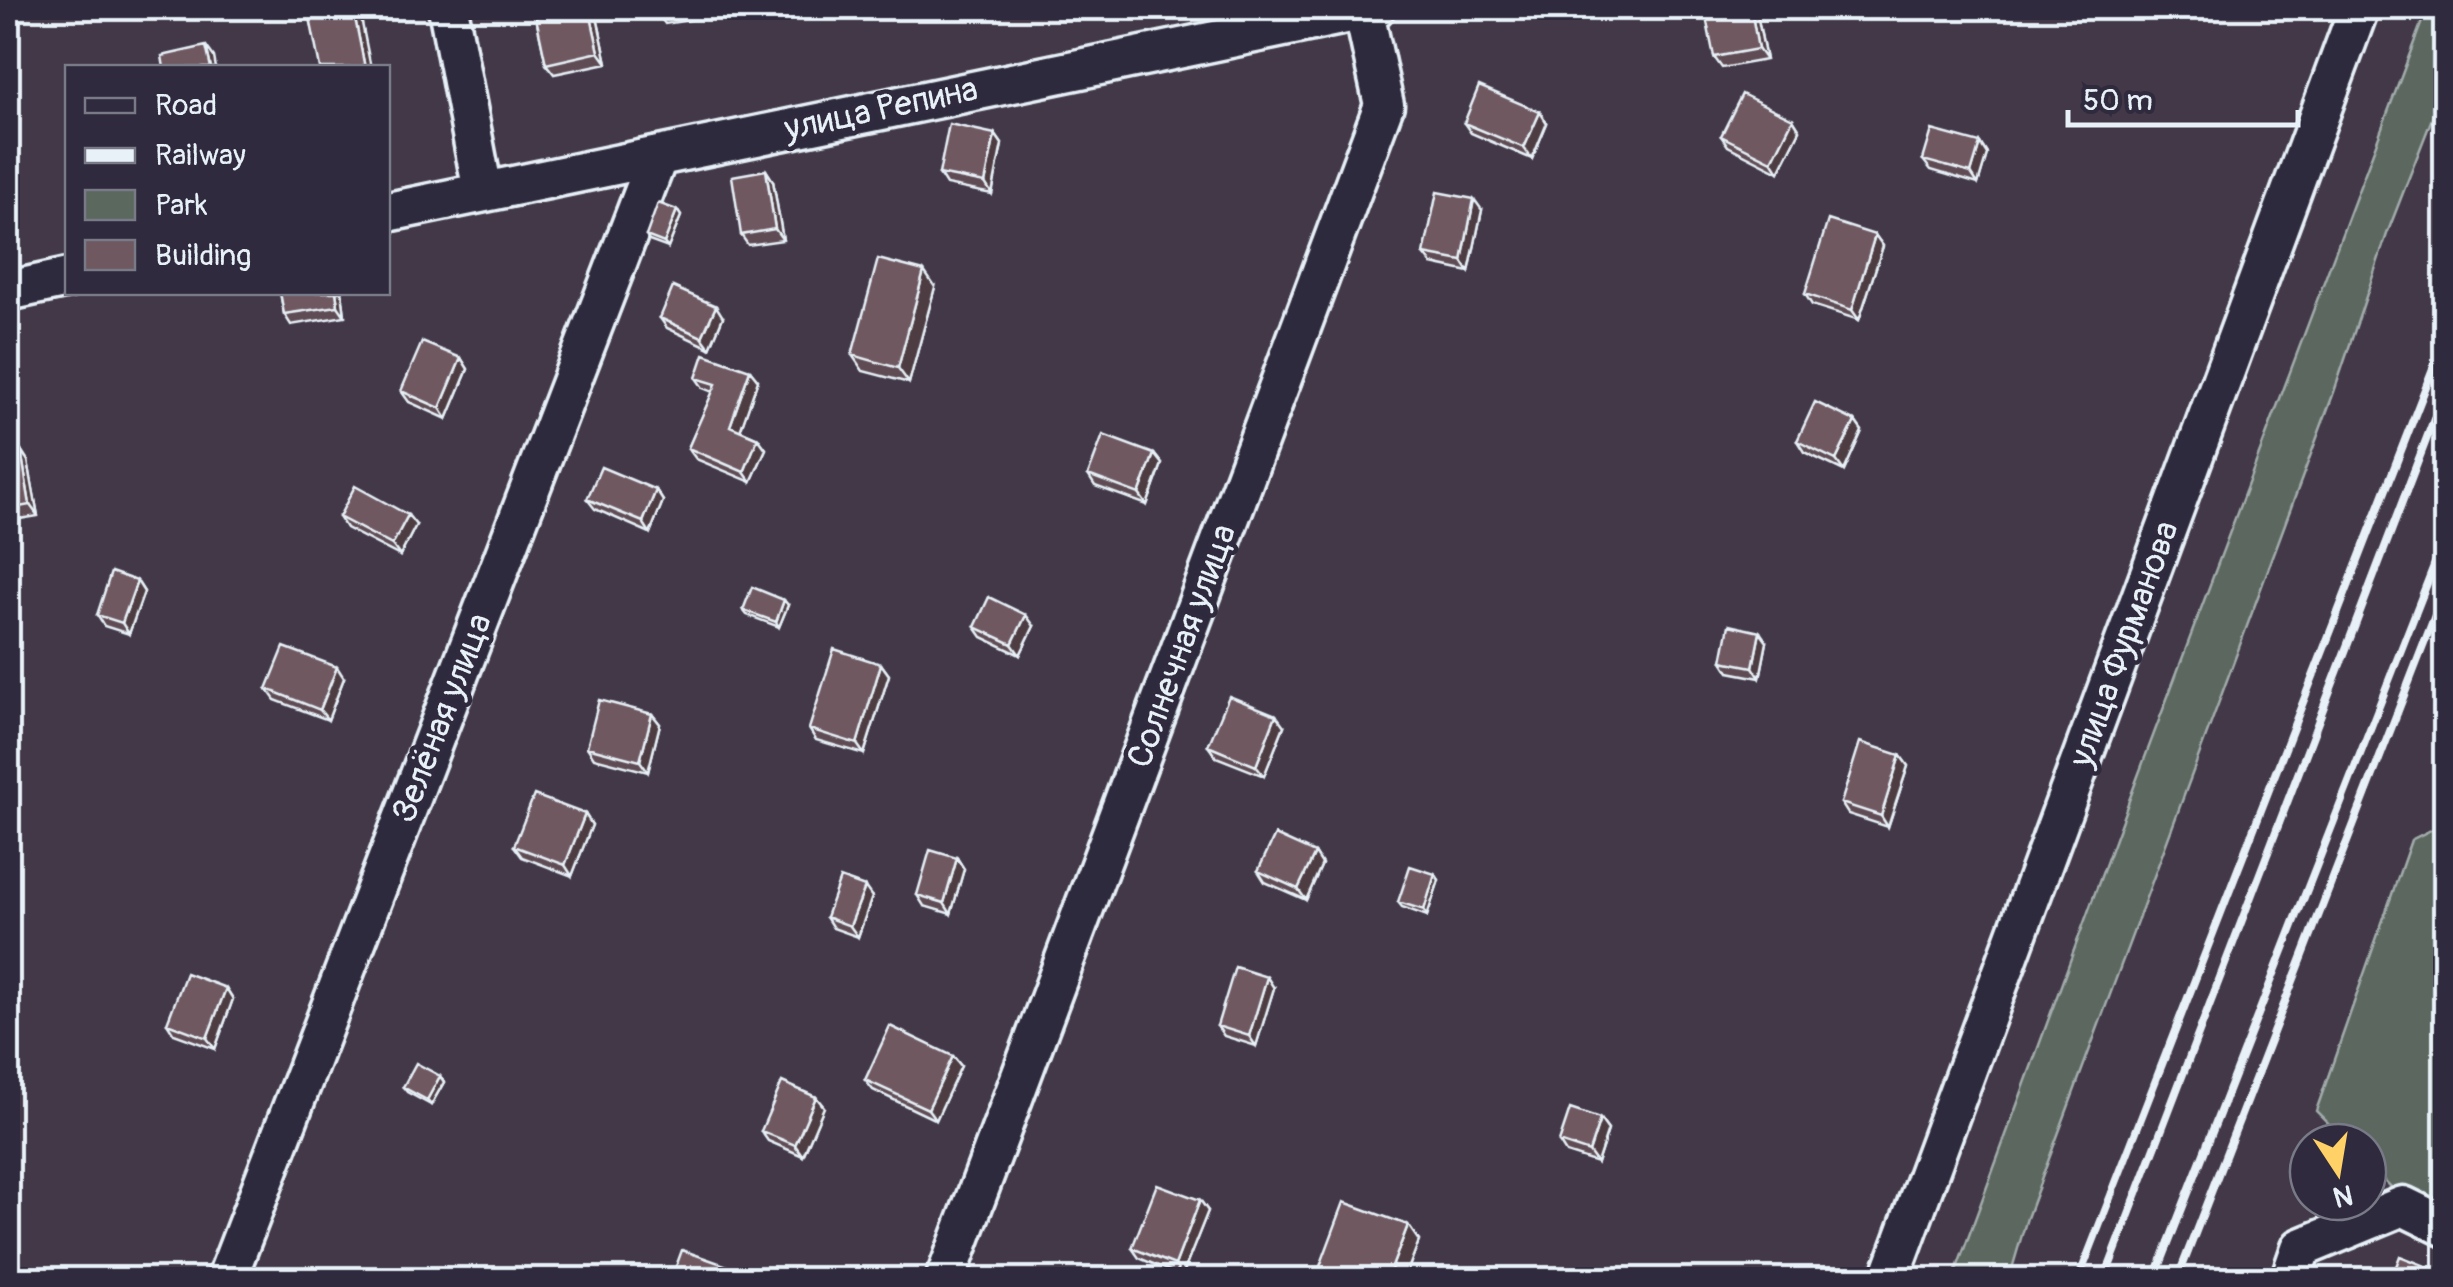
<svg xmlns="http://www.w3.org/2000/svg" width="2453" height="1287" font-family="Pangolin,sans-serif">
<style>
.green{fill:#5b685e;stroke:#a2acab;stroke-width:2.5}
.lines{fill:none;stroke-linecap:round;stroke-linejoin:round}
.minor-casing{stroke:#e8f1f8;stroke-width:45}
.minor{stroke:#2f2a3d;stroke-width:38}
.rail{stroke:#e8f1f8;stroke-width:8}
.wall{fill:#5f4c53;stroke:#e8f1f8;stroke-width:2.5}
.shaded-wall{fill:#4e3e43;stroke:#e8f1f8;stroke-width:2.5}
.building{fill:#6f5860;stroke:#e8f1f8;stroke-width:2.5}
.labels{text-anchor:middle;dominant-baseline:central;stroke-width:9;stroke-linejoin:round;paint-order:stroke}
.street-label{font-size:35px;fill:#e8f1f8;stroke:#2f2a3d}
</style>
<rect width="100%" height="100%" fill="#423848"/>
<filter id="ink" filterUnits="userSpaceOnUse"><feTurbulence type="fractalNoise" baseFrequency=".01" numOctaves="2"/><feDisplacementMap in="SourceGraphic" scale="20" xChannelSelector="R" yChannelSelector="G"/><feConvolveMatrix kernelMatrix="1 2 1 2 8 2 1 2 1" color-interpolation-filters="sRGB"/></filter>
<g filter="url(#ink)">
<path class="green" d="M2427 8H2445V85L2387 234 2334 392 2027 1218 2009 1279H1953L2138 776Z
M2445 823V1220L2403 1199 2368 1164V1142H2347L2316 1111 2411 840Z"/>
<g class="lines">
<g class="minor-casing">
<path id="minor" d="M448 8 483 192
M388 212 1375 8
M8 291 68 278
M226 1280 658 156
M945 1280 1384 105 1363 8
M1889 1280 2359 8
M2290 1280 2301 1248 2403 1206 2446 1227"/>
</g>
<use href="#minor" class="minor"/>
<path class="rail" d="M2078 1280 2446 335
M2104 1280 2446 388
M2154 1280 2446 535
M2177 1280 2446 587"/>
</g>
<path class="wall" d="M534 8H595L607 63 554 74 546 64Z
M656 8H707L709 17 665 24 657 13Z
M1758 19 1766 60 1722 68 1714 57Z
M1793 119 1800 130 1779 172 1728 146 1721 136Z
M1464 123H1547L1532 159 1471 133Z
M995 134 1002 144 992 194 946 185 939 174Z
M1980 143 1987 154 1978 184 1931 170 1923 160Z
M766 170 773 181 783 240 748 245 741 235Z
M677 210 681 216 668 248 649 241 646 236Z
M1482 210 1469 272 1432 264 1424 254Z
M1875 235 1883 246 1859 320 1812 305 1805 294Z
M935 287 909 383 863 371 852 355Z
M280 292H342L345 316 291 325 284 314Z
M723 317 710 348 667 328 660 318Z
M461 358 468 369 447 419 409 402 401 391Z
M750 370 758 380 740 430 758 438 766 449 751 482 696 459 688 448 713 392 703 388 696 378Z
M1855 421 1862 431 1844 471 1804 452 1797 441Z
M21 450 28 461 38 516 8 521V453Z
M1154 454 1162 464 1147 505 1095 486 1088 475Z
M656 490 663 501 650 533 595 509 587 499Z
M339 517 416 525 400 556 346 528Z
M137 581 144 592 129 634 104 626 97 615Z
M788 605 779 627 747 615 743 610Z
M1034 626 1020 655 982 637 975 627Z
M1767 642 1760 678 1729 672 1722 661Z
M881 664 889 675 864 754 816 740 809 729Z
M344 678 328 720 275 700 267 689Z
M652 714 660 724 648 772 594 758 587 747Z
M1284 726 1264 776 1216 757 1208 746Z
M1900 755 1908 766 1888 827 1848 814 1841 803Z
M585 814 592 825 572 876 522 857 514 846Z
M1315 853 1322 864 1306 900 1265 882 1258 871Z
M957 858 964 869 951 914 924 906 917 895Z
M1435 874 1439 880 1427 916 1402 907 1398 902Z
M872 897 858 937 833 928 826 917Z
M226 988 233 999 215 1049 174 1034 167 1023Z
M1274 988 1256 1046 1224 1036 1217 1026Z
M953 1056 961 1066 936 1120 873 1090 865 1080Z
M440 1076 444 1082 431 1105 407 1092 403 1087Z
M816 1097 824 1107 803 1156 768 1141 761 1131Z
M1600 1119 1608 1130 1597 1163 1566 1153 1559 1142Z
M1200 1200 1208 1211 1182 1276 1139 1258 1132 1248Z
M1408 1225 1419 1241 1404 1280H1326L1319 1269Z"/>
<path class="shaded-wall" d="M353 8H359L371 68H365Z
M589 8H595L607 63 599 52Z
M1751 9 1758 19 1766 60 1758 49Z
M206 46 214 57 216 68H211Z
M1540 112 1547 123 1532 159 1524 148Z
M1793 119 1800 130 1779 172 1772 161Z
M995 134 1002 144 992 194 985 183Z
M1980 143 1987 154 1978 184 1971 173Z
M766 170 773 181 783 240 775 229Z
M1474 199 1482 210 1469 272 1462 261Z
M677 210 681 216 668 248 664 243Z
M1875 235 1883 246 1859 320 1852 310Z
M924 271 935 287 909 383 898 368Z
M336 292H342L345 316 338 306Z
M716 306 723 317 710 348 702 337Z
M461 358 468 369 447 419 440 408Z
M750 370 758 380 738 437 730 426Z
M1855 421 1862 431 1844 471 1836 460Z
M758 438 766 449 751 482 744 472Z
M21 450 28 461 38 516 30 505Z
M1154 454 1162 464 1147 505 1139 494Z
M656 490 663 501 650 533 643 522Z
M408 515 416 525 400 556 392 545Z
M137 581 144 592 129 634 122 623Z
M784 600 788 605 779 627 776 622Z
M1026 615 1034 626 1020 655 1012 644Z
M1760 632 1767 642 1760 678 1753 667Z
M881 664 889 675 864 754 857 744Z
M337 667 344 678 328 720 320 710Z
M652 714 660 724 648 772 640 761Z
M1276 715 1284 726 1264 776 1256 766Z
M1900 755 1908 766 1888 827 1881 816Z
M585 814 592 825 572 876 565 865Z
M1315 853 1322 864 1306 900 1298 889Z
M957 858 964 869 951 914 944 903Z
M1435 874 1439 880 1427 916 1424 910Z
M865 887 872 897 858 937 850 926Z
M1267 977 1274 988 1256 1046 1249 1036Z
M226 988 233 999 215 1049 207 1038Z
M953 1056 961 1066 936 1120 928 1109Z
M440 1076 444 1082 431 1105 427 1100Z
M816 1097 824 1107 803 1156 795 1145Z
M1600 1119 1608 1130 1597 1163 1589 1152Z
M1200 1200 1208 1211 1182 1276 1175 1265Z
M1408 1225 1419 1241 1404 1280H1387Z
M739 1270 746 1280H735Z"/>
<path class="building" d="M308 8H353L365 68H320Z
M534 8H589L599 52 546 64Z
M656 8H693L657 13Z
M1751 9 1758 49 1714 57 1706 17Z
M206 46 211 68H164L162 56Z
M1479 86 1540 112 1524 148 1464 123Z
M1742 94 1793 119 1772 161 1721 136Z
M949 124 995 134 985 183 939 174Z
M1932 130 1980 143 1971 173 1923 160Z
M766 170 775 229 741 235 732 176Z
M1437 192 1474 199 1462 261 1424 254Z
M658 203 677 210 664 243 646 236Z
M1828 220 1875 235 1852 310 1805 294Z
M878 259 924 271 898 368 852 355Z
M673 287 716 306 702 337 660 318Z
M280 292H336L338 306 284 314Z
M422 342 461 358 440 408 401 391Z
M704 354 750 370 730 426 758 438 744 472 688 448 716 384 696 378Z
M1815 402 1855 421 1836 460 1797 441Z
M1103 435 1154 454 1139 494 1088 475Z
M21 450 30 505 8 509V453Z
M601 467 656 490 643 522 587 499Z
M355 486 408 515 392 545 339 517Z
M111 572 137 581 122 623 97 615Z
M752 587 784 600 776 622 743 610Z
M989 597 1026 615 1012 644 975 627Z
M1729 625 1760 632 1753 667 1722 661Z
M284 647 337 667 320 710 267 689Z
M834 649 881 664 857 744 809 729Z
M1229 696 1276 715 1256 766 1208 746Z
M599 700 652 714 640 761 587 747Z
M1860 742 1900 755 1881 816 1841 803Z
M534 795 585 814 565 865 514 846Z
M1275 835 1315 853 1298 889 1258 871Z
M930 850 957 858 944 903 917 895Z
M1410 866 1435 874 1424 910 1398 902Z
M840 878 865 887 850 926 826 917Z
M1235 967 1267 977 1249 1036 1217 1026Z
M186 973 226 988 207 1038 167 1023Z
M890 1026 953 1056 928 1109 865 1080Z
M416 1063 440 1076 427 1100 403 1087Z
M782 1082 816 1097 795 1145 761 1131Z
M1570 1109 1600 1119 1589 1152 1559 1142Z
M1157 1184 1200 1200 1175 1265 1132 1248Z
M1344 1202 1408 1225 1387 1280H1346L1319 1269Z
M682 1250 739 1270 735 1280H671Z
M2400 1256 2446 1274V1280H2391Z
M355 1274 368 1280H352Z"/>
</g>
<g class="labels">
<g class="street-label">
<text transform="translate(881 109) rotate(-12)">улица Репина</text>
<text transform="translate(2124 644) rotate(-70)">улица Фурманова</text>
<text transform="translate(1182 646) rotate(-70)">Солнечная улица</text>
<text transform="translate(442 718) rotate(-69)">Зелёная улица</text>
</g>
</g>
<rect width="2453" height="1287" fill="none" stroke="#2f2a3d" stroke-width="40"/>
<rect x="20" y="20" width="2413" height="1247" fill="none" stroke="#e8f1f8" stroke-width="4" filter="url(#ink)"/>
<rect x="65" y="65" width="325" height="230" fill="#2f2a3d" stroke="#797a88" stroke-width="2.5"/>
<rect x="85" y="98" width="50" height="15" fill="#2f2a3d" stroke="#797a88" stroke-width="2.5"/>
<text x="155" y="115" font-size="30" fill="#e8f1f8">Road</text>
<rect x="85" y="148" width="50" height="15" fill="#e8f1f8" stroke="#797a88" stroke-width="2.5"/>
<text x="155" y="165" font-size="30" fill="#e8f1f8">Railway</text>
<rect x="85" y="190" width="50" height="30" fill="#5b685e" stroke="#797a88" stroke-width="2.5"/>
<text x="155" y="215" font-size="30" fill="#e8f1f8">Park</text>
<rect x="85" y="240" width="50" height="30" fill="#6f5860" stroke="#797a88" stroke-width="2.5"/>
<text x="155" y="265" font-size="30" fill="#e8f1f8">Building</text>
<g transform="translate(2338 1172) rotate(168)"><circle r="48" fill="#2f2a3d" stroke="#797a88" stroke-width="2.5"/>
<path d="M0-8L18 38L0 25L-18 38Z" fill="#ffd166"/>
<text y="-15" font-size="28" font-weight="bold" text-anchor="middle" fill="#e8f1f8">N</text>
</g>
<path d="M2068 110v15h230v-15" fill="none" stroke="#e8f1f8" stroke-width="5"/>
<text x="2083" y="110" font-size="30" fill="#e8f1f8" stroke="#2f2a3d" stroke-width="8" paint-order="stroke">50 m</text>
</svg>
